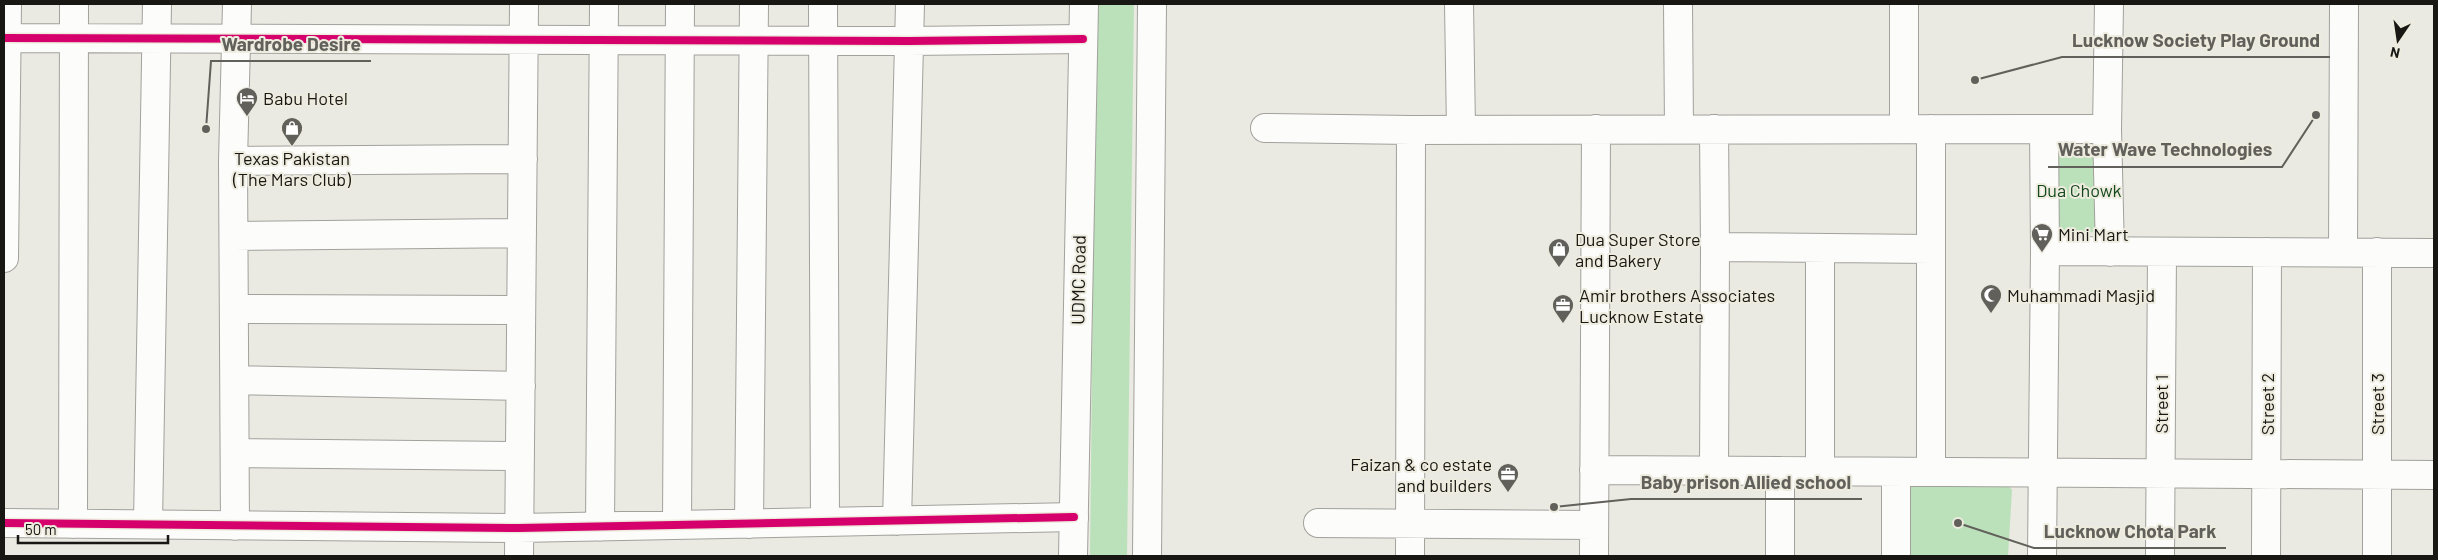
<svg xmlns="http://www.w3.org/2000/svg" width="2438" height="560" font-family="Barlow,sans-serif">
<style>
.green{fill:#bbe1ba}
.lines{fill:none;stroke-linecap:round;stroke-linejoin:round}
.minor-casing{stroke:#a2a19c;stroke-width:30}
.major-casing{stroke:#a2a19c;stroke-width:30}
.minor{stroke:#fcfcfb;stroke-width:28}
.major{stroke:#fcfcfb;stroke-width:28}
.cycleway-casing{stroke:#eeebdf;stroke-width:11}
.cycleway{stroke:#d6006c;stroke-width:8}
.labels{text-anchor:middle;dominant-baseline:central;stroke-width:4;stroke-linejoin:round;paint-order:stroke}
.poi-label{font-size:18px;fill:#181713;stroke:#eeebdf;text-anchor:start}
.park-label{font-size:18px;fill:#13481d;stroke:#eeebdf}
.street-label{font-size:18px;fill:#181713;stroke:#eeebdf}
.leader{fill:none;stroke:#62605b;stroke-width:2}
.callout-dot{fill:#62605b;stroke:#eeebdf;stroke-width:2}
.callout-label{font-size:19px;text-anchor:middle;font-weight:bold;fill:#62605b;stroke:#eeebdf;stroke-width:4;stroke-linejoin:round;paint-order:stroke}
</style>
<rect width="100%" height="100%" fill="#eae9e2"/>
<path class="green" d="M1096 4H1134L1127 556H1090Z
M2056 147H2100L2101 232 2057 233Z
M1907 467 1994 468 2012 490 2008 556H1906Z"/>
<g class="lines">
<g class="minor-casing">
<path id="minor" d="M823 4 825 522
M1459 4 1461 129
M1678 4 1679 129
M1904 4V128
M2109 4 2107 129 2110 252
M4 38 909 41 1083 39
M1265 128 1411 130 2107 129
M1714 129 1715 247 1931 249
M1931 129V472
M233 161 523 159
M234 236 522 233
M1820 248V471
M2045 251 2434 253
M2343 252 2344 4
M4 258 7 4
M234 309 521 310
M235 380 521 386
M235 453 520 456
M1594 470 2434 475
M1714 471 1715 247
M897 521 910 4
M4 523 519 528 1074 517
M1318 523 1594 525
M73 524 74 4
M148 524 157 4
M749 524 754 4
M677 525 680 4
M235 526 233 161 237 4
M600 527 604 4
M519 556 524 4
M1410 556 1411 130
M1594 556 1596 129
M1780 556V471
M1896 556V472
M2042 556 2045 251 2044 129
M2160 556 2162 252
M2266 556 2267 252
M2377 556V252"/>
</g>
<g class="major-casing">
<path id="major" d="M1073 556 1084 4
M1147 556 1152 4"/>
</g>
<use href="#minor" class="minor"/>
<use href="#major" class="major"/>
<g class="cycleway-casing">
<path id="cycleway" d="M4 38 909 41 1083 39
M4 523 519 528 1074 517"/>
</g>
<use href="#cycleway" class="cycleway"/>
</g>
<defs>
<g id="hotel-pin" transform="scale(1.125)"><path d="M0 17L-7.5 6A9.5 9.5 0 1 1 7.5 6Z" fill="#62605b" stroke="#eeebdf"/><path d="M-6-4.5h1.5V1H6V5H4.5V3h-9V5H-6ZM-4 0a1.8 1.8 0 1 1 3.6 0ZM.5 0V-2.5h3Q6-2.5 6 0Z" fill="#fff"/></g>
<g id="shop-pin" transform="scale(1.125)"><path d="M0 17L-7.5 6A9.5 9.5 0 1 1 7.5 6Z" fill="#62605b" stroke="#eeebdf"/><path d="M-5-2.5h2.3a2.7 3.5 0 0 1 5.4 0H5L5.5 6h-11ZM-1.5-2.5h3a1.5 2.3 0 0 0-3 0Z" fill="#fff"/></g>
<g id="supermarket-pin" transform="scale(1.125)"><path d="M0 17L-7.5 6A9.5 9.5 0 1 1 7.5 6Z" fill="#62605b" stroke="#eeebdf"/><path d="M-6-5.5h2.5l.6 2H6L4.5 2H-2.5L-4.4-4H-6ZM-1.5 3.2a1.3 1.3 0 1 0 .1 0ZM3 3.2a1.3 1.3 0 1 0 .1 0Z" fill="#fff"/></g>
<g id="mosque-pin" transform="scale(1.125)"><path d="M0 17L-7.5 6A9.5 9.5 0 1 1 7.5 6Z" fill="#62605b" stroke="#eeebdf"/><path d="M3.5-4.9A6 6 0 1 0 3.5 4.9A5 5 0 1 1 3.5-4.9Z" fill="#fff"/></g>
<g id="office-pin" transform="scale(1.125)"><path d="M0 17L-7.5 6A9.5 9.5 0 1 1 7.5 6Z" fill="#62605b" stroke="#eeebdf"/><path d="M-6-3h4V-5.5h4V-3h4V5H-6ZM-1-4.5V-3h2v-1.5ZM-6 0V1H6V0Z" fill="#fff"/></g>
</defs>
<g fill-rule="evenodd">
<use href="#hotel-pin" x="247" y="98"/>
<use href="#shop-pin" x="292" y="128"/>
<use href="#supermarket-pin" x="2042" y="234"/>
<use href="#shop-pin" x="1559" y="249"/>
<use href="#mosque-pin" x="1991" y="295"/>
<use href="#office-pin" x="1563" y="305"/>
<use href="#office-pin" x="1508" y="474"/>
</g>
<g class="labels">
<g class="poi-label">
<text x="263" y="98">Babu Hotel</text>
<text x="292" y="158" text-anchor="middle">Texas Pakistan<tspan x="292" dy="21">(The Mars Club)</tspan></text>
<text x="2058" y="234">Mini Mart</text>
<text x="1575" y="239">Dua Super Store<tspan x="1575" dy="21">and Bakery</tspan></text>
<text x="1579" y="295">Amir brothers Associates<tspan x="1579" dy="21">Lucknow Estate</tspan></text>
<text x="2007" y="295">Muhammadi Masjid</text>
<text x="1492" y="464" text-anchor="end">Faizan &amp; co estate<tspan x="1492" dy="21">and builders</tspan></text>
</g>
<g class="park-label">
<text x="2079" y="190">Dua Chowk</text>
</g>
<g class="street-label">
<text transform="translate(1078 280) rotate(-89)">UDMC Road</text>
<text transform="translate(2161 404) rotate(-90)">Street 1</text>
<text transform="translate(2267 404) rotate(-90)">Street 2</text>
<text transform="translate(2377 404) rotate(-90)">Street 3</text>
</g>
</g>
<path class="leader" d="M1975 80L2062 57H2330M206 129L211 61H371M2316 115L2282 167H2048M1554 507L1631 499H1862M1958 523L2034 548H2226"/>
<g class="callout-dot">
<circle cx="1975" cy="80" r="5"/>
<circle cx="206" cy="129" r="5"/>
<circle cx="2316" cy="115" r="5"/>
<circle cx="1554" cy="507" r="5"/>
<circle cx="1958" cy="523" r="5"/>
</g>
<g class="callout-label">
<text x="2196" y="47">Lucknow Society Play Ground</text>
<text x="291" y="51">Wardrobe Desire</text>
<text x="2165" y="156">Water Wave Technologies</text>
<text x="1746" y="489">Baby prison Allied school</text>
<text x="2130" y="538">Lucknow Chota Park</text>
</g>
<rect width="2438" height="560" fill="none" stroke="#181713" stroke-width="10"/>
<g transform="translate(2398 40) rotate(193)" stroke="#eeebdf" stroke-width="4" paint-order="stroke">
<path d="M0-4L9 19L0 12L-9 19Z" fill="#181713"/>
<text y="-8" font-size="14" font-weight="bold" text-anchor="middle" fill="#181713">N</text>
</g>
<path d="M18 535v8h150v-8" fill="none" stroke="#181713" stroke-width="2.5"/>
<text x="25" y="535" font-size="15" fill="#181713" stroke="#eeebdf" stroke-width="4" paint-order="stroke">50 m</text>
</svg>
